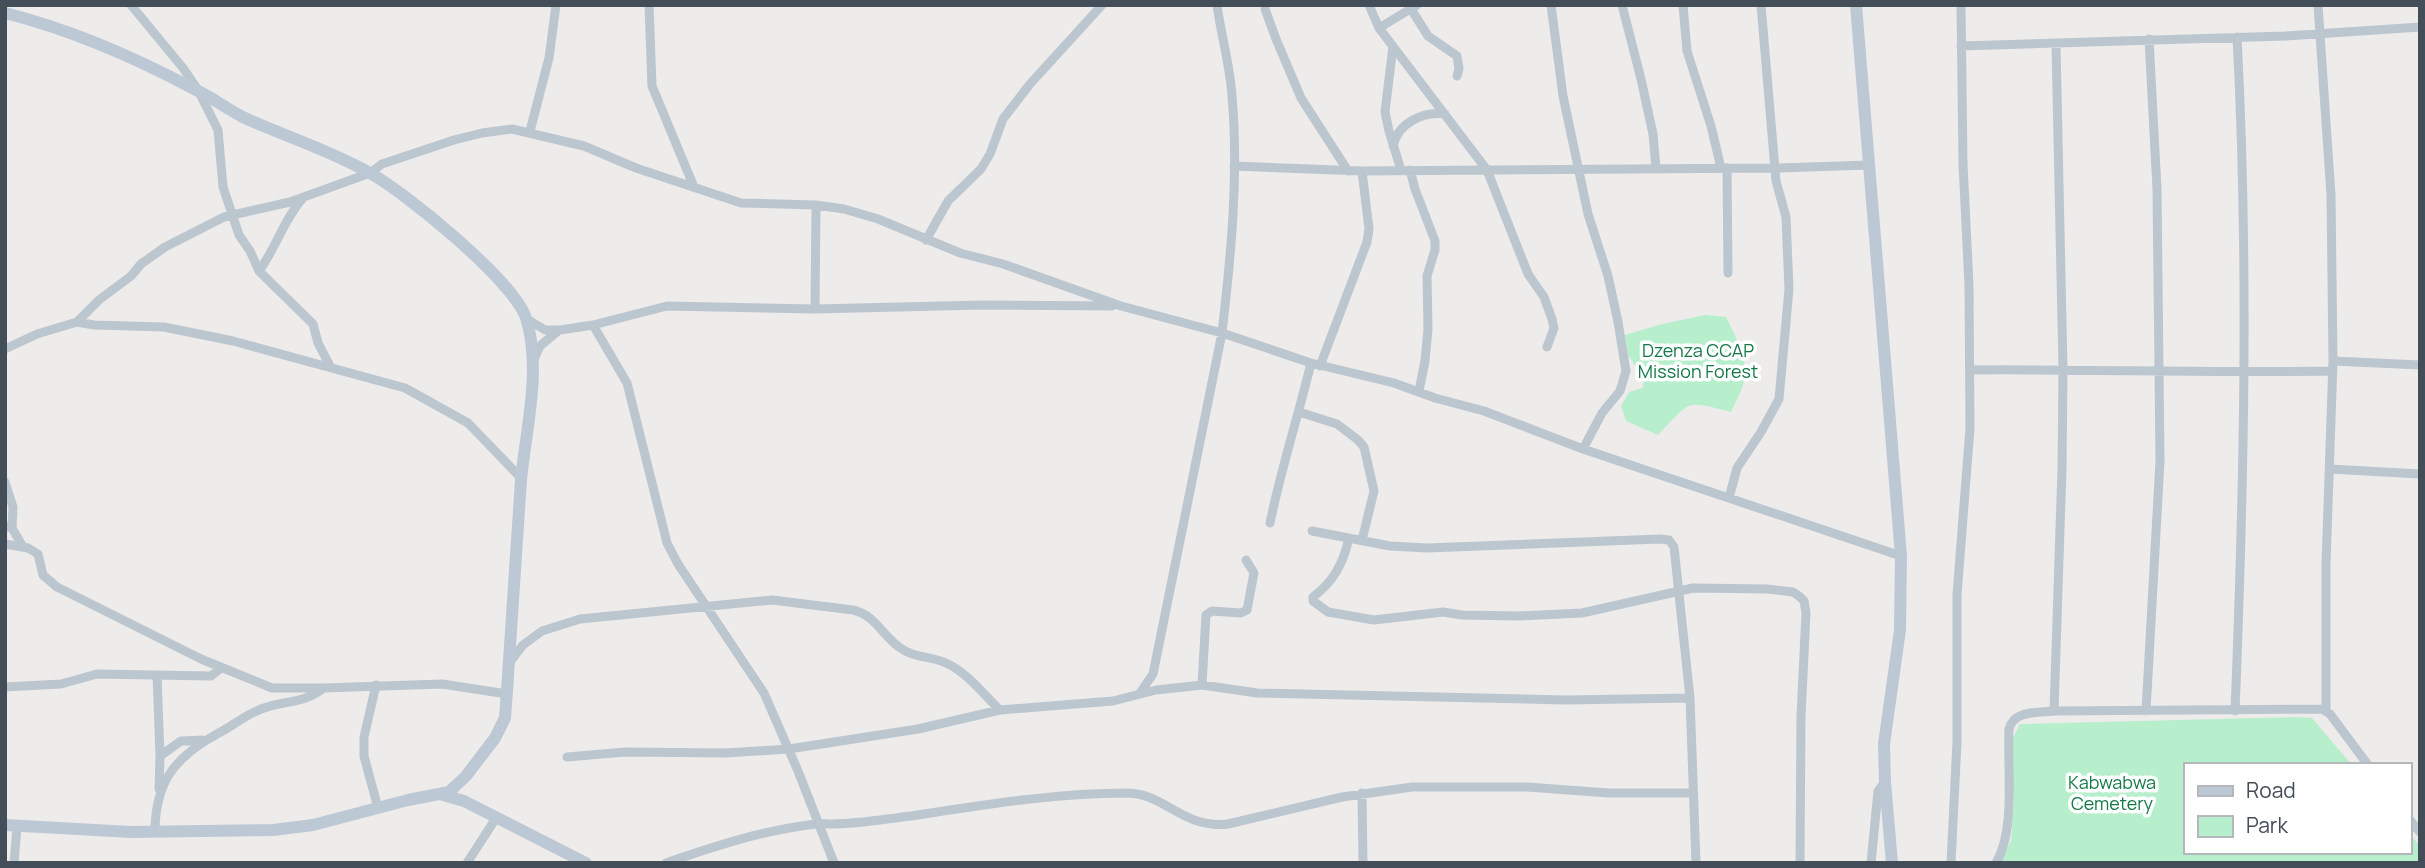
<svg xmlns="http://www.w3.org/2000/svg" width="2425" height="868" font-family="Manrope,sans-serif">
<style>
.green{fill:#b7eecc}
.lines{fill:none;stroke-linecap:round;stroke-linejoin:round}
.street{stroke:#bcc6ce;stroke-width:9}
.secondary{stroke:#bdc8d5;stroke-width:12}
.labels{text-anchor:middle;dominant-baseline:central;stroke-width:7;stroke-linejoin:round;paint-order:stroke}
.park-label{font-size:18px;fill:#157847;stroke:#fff}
</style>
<rect width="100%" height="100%" fill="#eeebeb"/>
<path class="green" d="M1705 315 1726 317C1735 335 1749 360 1744 381 1742 392 1735 402 1731 412 1684 400 1692 400 1658 435L1626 421 1621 406 1629 392 1643 388 1644 379 1628 355 1625 335 1658 325Z
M2296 717 2312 718 2352 765H2185V852H2409V833L2420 846V863H1999L2011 841 2014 803 2010 744 2020 724Z"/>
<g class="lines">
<path class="street" d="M131 5 183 68 198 90 218 130 223 187 239 235 250 251 259 271 313 324 318 343 330 366
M649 5 652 86 694 187
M1369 5 1379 28 1487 170 1528 274 1544 297 1552 319 1554 328 1547 347
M1551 5 1563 96 1588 214 1608 276 1618 322 1626 371 1620 391 1602 413 1583 449
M1622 5 1641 79 1653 134 1656 169
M1683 5 1687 51 1711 126 1721 168
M2318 5 2331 195 2333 361 2326 564V710
M1265 9 1276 39 1301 98 1348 171
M1411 9 1428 36 1457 56 1459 69 1457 76
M1379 28 1417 5
M1393 46 1385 112 1389 131 1401 170
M1961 46 2286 36 2420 27
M530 131 549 58 556 5
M1393 146C1398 123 1423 111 1445 114
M1234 166 1362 171 1776 168 1870 165
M1727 168 1728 273
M1410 170 1415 189 1435 241V250L1427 276 1428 329 1425 361 1419 391
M926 240 948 201 981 169 990 154 1003 119 1030 84 1102 5
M259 271C276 248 284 219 303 198
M815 309 816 205
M527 319 545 330H560L593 325 667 306 815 309 983 305 1112 306
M77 322 94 325 164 327 233 341 405 388 468 423 521 478
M593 325 627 383 667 543 678 564 764 693 798 771 834 863
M5 349 37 334 77 322 99 300 131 276 141 264 165 247 224 217 290 202 370 173 382 164 454 140 482 133 512 129 584 146 636 168 741 203 816 205 844 209 878 219 960 253 1003 264 1121 306 1222 333 1311 363 1394 383 1435 398 1484 411 1583 449 1901 556
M534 359 540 346 558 331
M2333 361 2420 365
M1320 366 1367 242 1369 229 1362 171
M1970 370C2091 369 2212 373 2333 371
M1299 412 1337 424 1358 440 1364 447 1374 491 1362 540
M2330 469 2420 474
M5 482 13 507 12 528
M1729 498 1737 468 1761 432 1779 399 1789 289 1786 217 1776 181 1761 5
M1270 523C1281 469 1298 417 1311 363
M5 526 12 528 23 547
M1312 531 1390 546 1427 548 1660 539 1669 540 1674 547 1690 698 1696 863
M1349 538C1343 564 1334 581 1313 597V601L1328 612 1374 620 1443 612 1462 615 1518 616 1582 613 1693 588 1767 589 1793 592 1799 596 1804 601 1806 613 1801 716 1800 863
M5 544 28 548 38 554 43 575 57 587 201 659 272 688H324L442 684 507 694
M509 663 523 645 542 631 580 619 772 600 853 610C875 615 882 635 899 647 913 658 931 656 946 663 968 673 983 694 1000 710
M157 675 160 756 159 789
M376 685 364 737V756L378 808
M1202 685 1206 615 1212 611 1241 613 1247 610 1254 573 1246 560
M5 687 61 684 97 674 211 676 221 668
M1140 693 1153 674 1222 333C1231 255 1239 175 1232 96 1230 65 1221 35 1217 5
M2054 711 2062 469 2063 369 2056 45
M2146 711 2160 461 2157 189 2149 39
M2235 711C2244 487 2249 261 2237 37
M160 756 181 741 202 740
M567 757 625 752 726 753 789 749 918 729 1000 710 1113 701 1156 690 1202 685 1257 693 1565 700 1690 698
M1362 793 1363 863
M2409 819 2420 832
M155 832C155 782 175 757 217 734 233 726 246 714 264 708 287 700 303 704 324 688
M14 863 17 827
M467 863 496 818
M666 863C715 846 764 830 816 824 821 823 826 824 832 824 858 824 885 819 911 816 983 805 1055 793 1128 793 1166 794 1182 829 1228 824L1342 797 1412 787H1527L1609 793H1692
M1871 863 1878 791 1885 782
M1951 863 1957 742V595L1970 428 1969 285 1963 164 1961 5
M1996 863C2016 829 2007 769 2009 729 2014 710 2037 713 2054 711L2322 709 2330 714 2368 765"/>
<path class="secondary" d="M1856 5 1901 556 1900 630 1884 744 1885 782 1892 863
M5 13C69 29 138 59 196 90 214 98 229 111 247 119 287 137 329 150 368 172 404 191 514 281 526 318 542 369 526 428 521 480 515 560 511 639 505 718L495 738 466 776 449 792 408 800 313 825 273 830 131 832 5 825
M443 795 464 801 586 863"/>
</g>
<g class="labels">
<g class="park-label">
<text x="1698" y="350">Dzenza CCAP<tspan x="1698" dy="21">Mission Forest</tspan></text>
<text x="2112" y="782">Kabwabwa<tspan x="2112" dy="21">Cemetery</tspan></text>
</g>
</g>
<rect width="2425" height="868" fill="none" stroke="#444e58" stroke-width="14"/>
<rect x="2184" y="763" width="228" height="91" fill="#ffffff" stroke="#b4b8bc" stroke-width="2"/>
<rect x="2198" y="786" width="35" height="10" fill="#bdc8d5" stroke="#b4b8bc" stroke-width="2"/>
<text x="2246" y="798" font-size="21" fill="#444e58">Road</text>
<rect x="2198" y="816" width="35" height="21" fill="#b7eecc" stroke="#b4b8bc" stroke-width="2"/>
<text x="2246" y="833" font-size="21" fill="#444e58">Park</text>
</svg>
